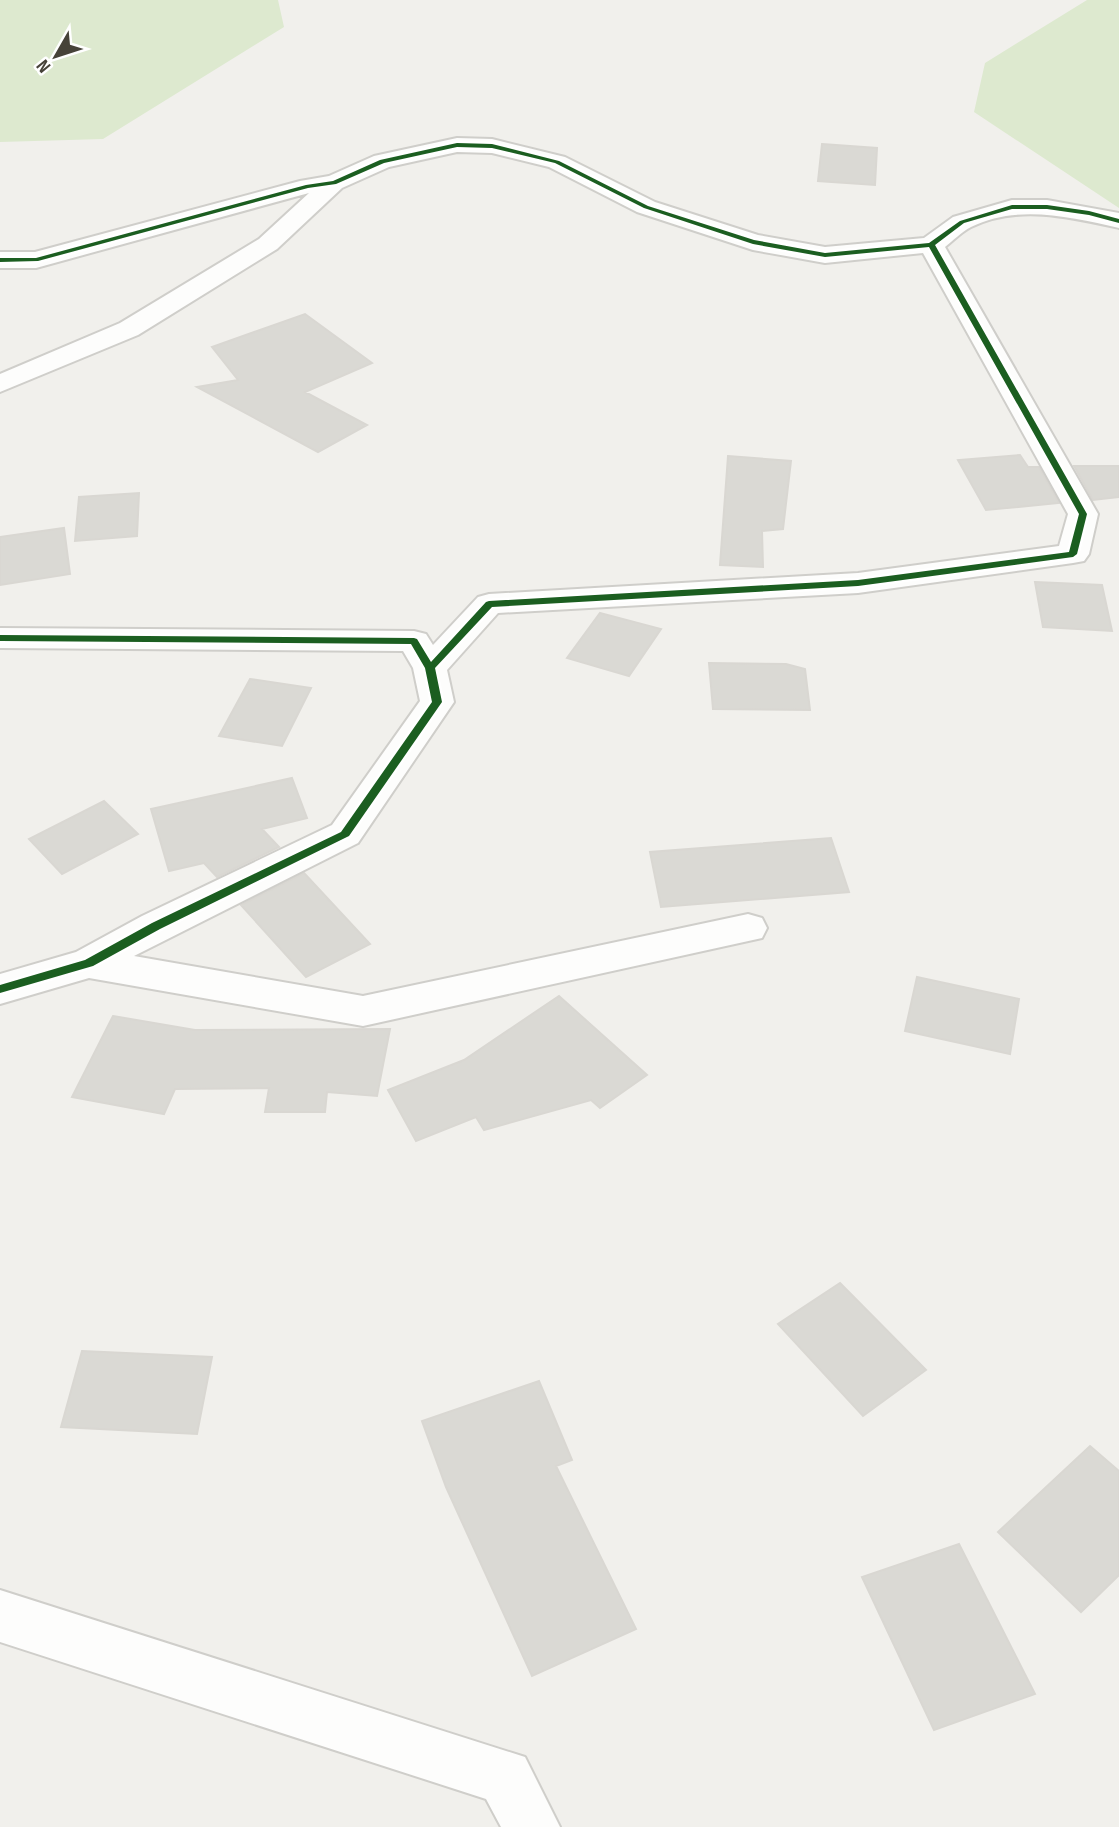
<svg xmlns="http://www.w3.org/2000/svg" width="1119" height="1827" font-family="'Sofia Sans Condensed',sans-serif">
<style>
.green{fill:#dde9cf}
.building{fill:#dad9d4;stroke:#d9d7d2;stroke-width:2}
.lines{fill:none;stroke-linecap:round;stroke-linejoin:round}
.street-casing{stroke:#cfceca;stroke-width:4}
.street{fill:#fdfdfc;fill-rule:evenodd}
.cycleway-casing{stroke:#fff;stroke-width:5}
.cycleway{fill:#1b5e20;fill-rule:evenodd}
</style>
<rect width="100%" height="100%" fill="#f1f0ec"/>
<path class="green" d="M0 0H278L284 27 103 139 0 142Z
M1087 0H1119V208L974 112 985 63Z"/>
<path class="building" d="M822 144 877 148 875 185 818 181Z
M305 314 372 363 305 392 367 425 318 452 197 387 238 380 212 347Z
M1020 455 1028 467H1039L1059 503 986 510 958 460Z
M728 456 791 461 783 529 762 531 763 567 720 565Z
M1074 466H1119V497L1093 500Z
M139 493 137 536 75 541 79 497Z
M64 528 70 574 0 585V537Z
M1035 582 1102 585 1112 631 1043 627Z
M600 613 661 629 629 676 567 658Z
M709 663 786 664 805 669 810 710 713 709Z
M250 679 311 688 282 746 219 736Z
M292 778 307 818 262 829 279 847 217 877 204 863 169 871 151 809Z
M104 801 138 834 62 874 29 839Z
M831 838 849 892 661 907 650 852Z
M304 873 370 944 306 977 241 905Z
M917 977 1019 999 1010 1054 905 1031Z
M559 996 647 1075 600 1108 591 1100 484 1130 476 1117 416 1141 388 1090 464 1060Z
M113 1016 195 1030 390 1029 377 1096 327 1092 325 1112H265L269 1088 175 1089 164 1114 72 1097Z
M840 1283 926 1370 863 1416 778 1324Z
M82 1351 212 1357 197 1434 61 1427Z
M539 1381 572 1460 556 1466 636 1629 532 1676 446 1487 422 1421Z
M1090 1446 1119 1471V1575L1081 1612 998 1532Z
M959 1544 1035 1694 934 1730 862 1577Z"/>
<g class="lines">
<g class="street-casing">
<path id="street" d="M457 138 492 139 565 157 655 202 758 235 825 247 924 238 953 217 1012 200H1047L1119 213V228C1071 217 1017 204 971 227 961 232 953 241 945 247L1098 514 1089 554 1084 561 1073 563 858 593 498 613 447 670 454 702 358 843 134 956 363 996 748 914 762 918 767 928 762 938 363 1026 89 978 0 1004V974L76 952 142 916 332 825 420 701 413 668 403 651 0 648V628L414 631 426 634 433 645 478 597 489 594 858 573 1059 546 1068 514 923 253 825 263 753 250 637 212 549 167 492 153 457 152 389 167 342 188 277 249 138 335 0 392V374L120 323 259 239 309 193 36 268H0V252H35L300 181 329 176 374 156Z
M0 1590 525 1757 560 1827H501L486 1799 0 1642Z"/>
</g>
<use href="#street" class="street"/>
<g class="cycleway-casing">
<path id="cycleway" d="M457 143 492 144 559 161 648 206 754 240 825 253 929 243 960 221 1012 205H1047L1089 211 1119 219V223L1089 215 1047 209H1012L964 223 935 245 1087 514 1077 554 1073 557 858 586 492 607 435 668 442 702 349 836 160 929 93 966 0 993V985L85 960 152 923 341 832 432 702 425 668 411 644 0 641V635L414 638 417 639 431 662 486 602 489 601 858 580 1069 552 1079 514 929 247 825 257 753 244 644 208 555 163 492 148 457 147 384 163 336 184 308 188 38 261 0 262V258H36L306 185 333 181 380 160Z"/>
</g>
<use href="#cycleway" class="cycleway"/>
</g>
<g transform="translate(56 56) rotate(231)" stroke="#ffffff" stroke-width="5" paint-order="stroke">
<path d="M0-5L12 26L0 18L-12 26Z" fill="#464239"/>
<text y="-10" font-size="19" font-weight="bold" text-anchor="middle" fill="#464239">N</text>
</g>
</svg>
